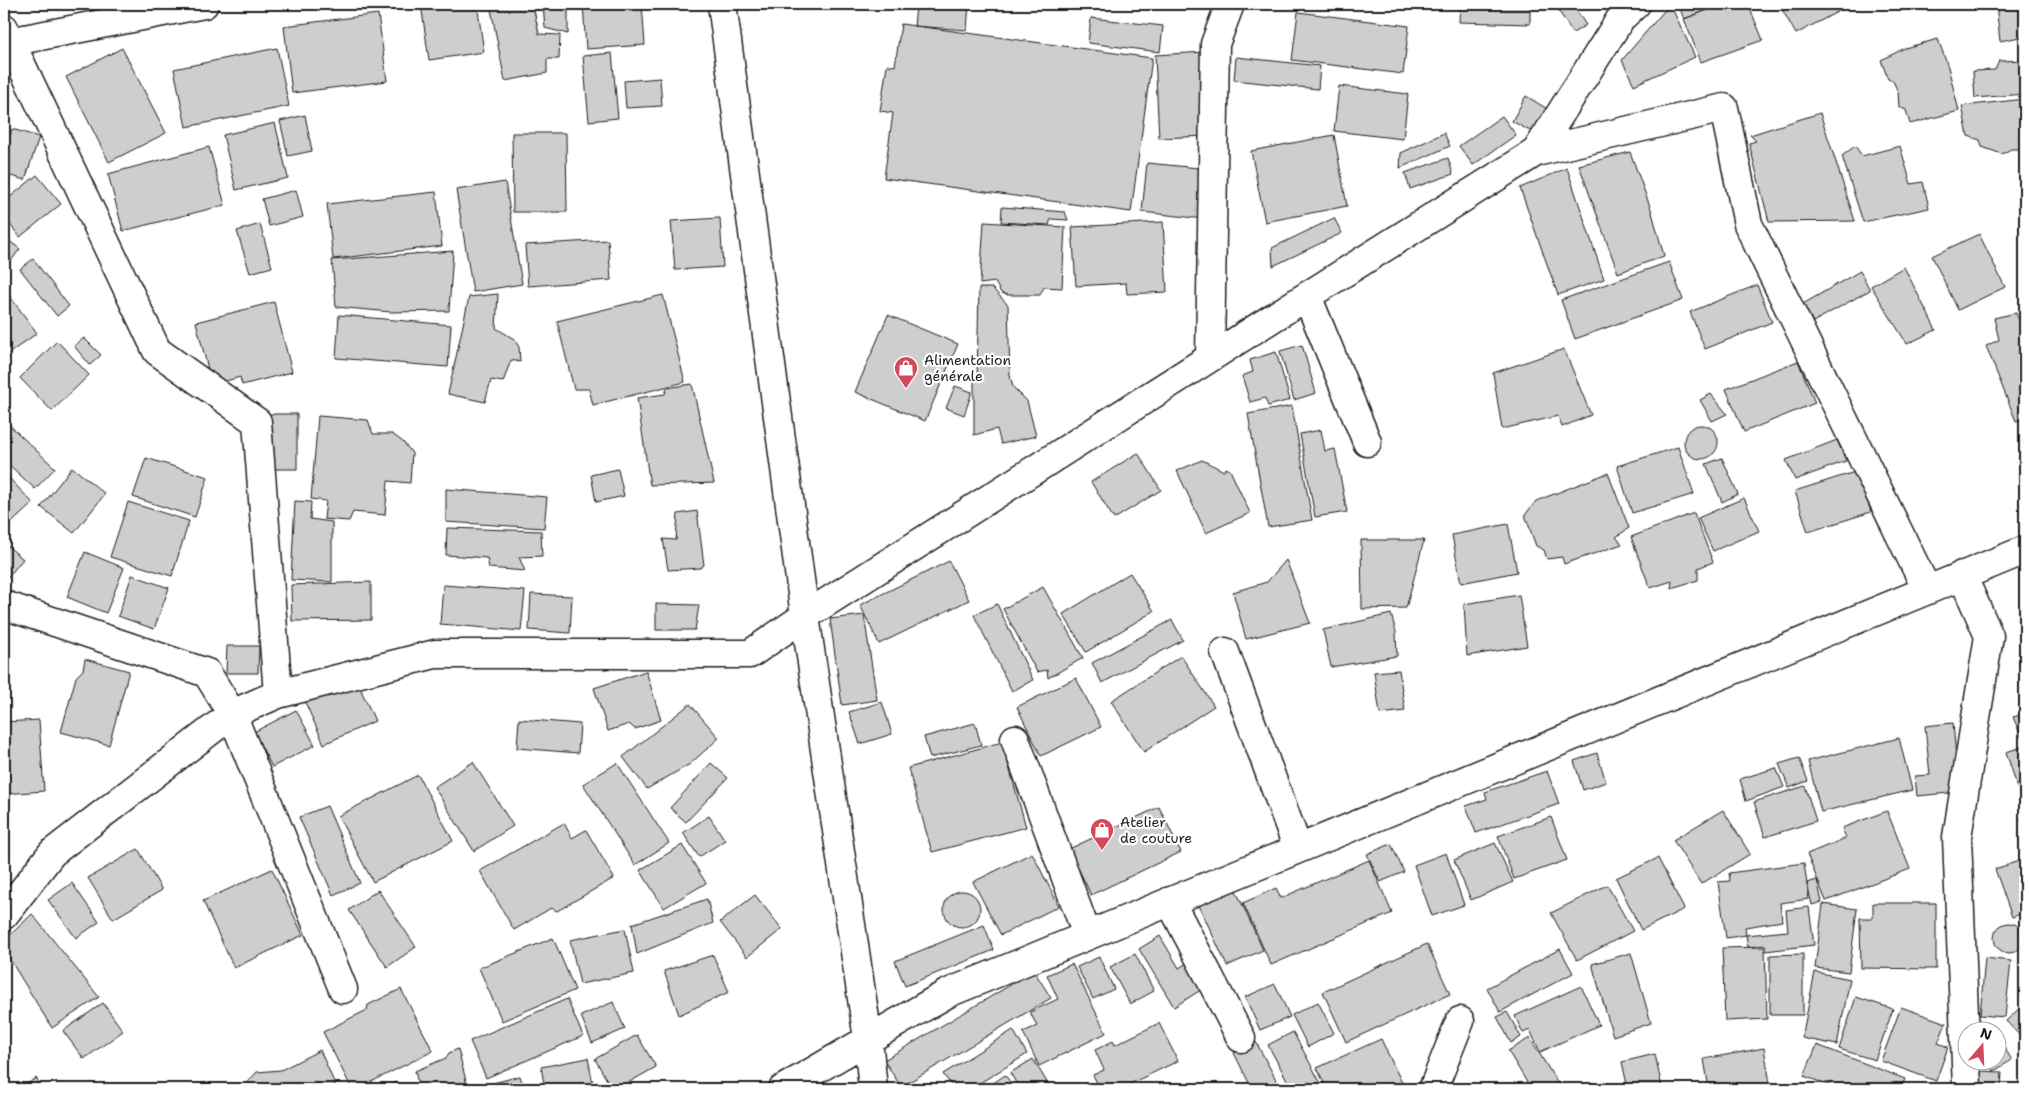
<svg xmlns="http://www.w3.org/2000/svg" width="2029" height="1093" font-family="'Shantell Sans',sans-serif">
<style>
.building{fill:#cecece;stroke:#1c1c1c}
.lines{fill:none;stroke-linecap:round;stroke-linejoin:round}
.minor-casing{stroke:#1c1c1c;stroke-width:31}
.minor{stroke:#fff;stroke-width:28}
.labels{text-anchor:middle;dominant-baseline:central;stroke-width:4.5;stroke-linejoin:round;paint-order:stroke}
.poi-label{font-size:14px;fill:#1c1c1c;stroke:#fff;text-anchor:start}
</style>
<rect width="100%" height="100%" fill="#fff"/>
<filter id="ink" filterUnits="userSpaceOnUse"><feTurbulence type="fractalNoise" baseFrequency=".02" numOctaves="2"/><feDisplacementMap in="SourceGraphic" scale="10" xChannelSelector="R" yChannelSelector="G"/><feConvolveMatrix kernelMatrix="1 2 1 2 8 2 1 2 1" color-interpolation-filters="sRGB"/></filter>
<g filter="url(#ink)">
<path class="building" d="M421 4H477L484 52 429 60Z
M490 4H539L533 5 539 34 560 35 559 59H547V73L505 81Z
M543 4H568V34L545 28Z
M583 4H642L645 45 586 49Z
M910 4H969L967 30 914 26 916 6Z
M1186 4H1215V9Z
M1460 4H1530V24L1459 22Z
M1569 4H1572L1586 25 1573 33 1558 10Z
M1670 4 1695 57 1634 85 1622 60Z
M1678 4H1723L1684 19Z
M1723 4H1748L1763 40 1701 62 1684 19Z
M1779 4H1852L1796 34Z
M1996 4H2025V36L2000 41Z
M1298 12 1409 26 1403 74 1292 60Z
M378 14 387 81 292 93 284 26Z
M1091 18 1163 26 1160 52 1088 43Z
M901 24 1152 58 1131 212 884 178 893 113 880 111 887 65 895 66Z
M1938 39 1948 67 1959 111 1910 124 1906 110 1899 107 1898 92 1893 81 1888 79 1881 60 1905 48Z
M122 48 166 133 109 162 66 77Z
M277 48 289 106 186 127 174 69Z
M1205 52 1208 136 1159 138 1155 55Z
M612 53 618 118 589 121 583 56Z
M1236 57 1320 66 1318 89 1234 80Z
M2025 60V94L1975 98 1973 71 1995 70 1999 61Z
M660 78 662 106 626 108 624 81Z
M1339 86 1408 94 1403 139 1334 131Z
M1526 96 1549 110 1536 132 1528 130 1512 121Z
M2025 99V149H2011L2002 154 1982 147 1980 140 1968 136 1962 106Z
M4 103 8 104 4 118Z
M1820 113 1855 221 1769 222 1749 143 1756 141 1750 135Z
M305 115 312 151 288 156 280 121Z
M1502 116 1516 135 1473 165 1459 146Z
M275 123 288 178 236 190 223 135Z
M12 129 39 137 25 180 4 174V154Z
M512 133H566L567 212H513Z
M1444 133 1450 146 1400 168 1401 153Z
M1334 135 1347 206 1265 222 1251 151Z
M1855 146 1862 156 1900 146 1911 184 1923 182 1929 208 1863 222 1842 156Z
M209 147 225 205 123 231 108 174Z
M1630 152 1651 209 1664 256 1618 273 1579 165Z
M1448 158 1453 174 1410 189 1405 173Z
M1147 163 1209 169 1204 219 1142 212Z
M1567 168 1604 279 1558 295 1520 188Z
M37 175 61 204 20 237 4 217V202Z
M505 182 522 284 473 292 456 190Z
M296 190 303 217 269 226 262 199Z
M436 192 442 246 333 259 327 204Z
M1002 207 1065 212 1068 220 1051 219 1049 225 1001 222Z
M720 218 723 267 675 270 671 221Z
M1334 218 1342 233 1273 266 1272 248Z
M984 222 1065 227 1062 288 1044 287 1040 295H1008L1001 293 995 282 980 284Z
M1163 222 1167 292 1127 294 1126 283 1076 286 1072 227Z
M260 224 272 267 250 273 237 231Z
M1979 234 2005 287 1958 310 1932 256Z
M4 237 20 249 4 270Z
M608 240 611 280 528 286 525 245Z
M453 251 449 311 391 312 336 307 332 260Z
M33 259 69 306 57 316 20 269Z
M1669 262 1683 300 1575 339 1561 300Z
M1904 267 1936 330 1907 344 1871 286Z
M1860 271 1870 290 1813 322 1803 304Z
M1757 285 1772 322 1705 349 1690 312Z
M979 288H992L1008 305 1010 376 1013 387 1027 401 1036 436 1001 444 997 429 974 435V379L977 376Z
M6 291 37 333 4 357V292Z
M498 294 496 328 514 339 519 347 520 362 511 360 503 382 491 380 485 402 448 394 469 297Z
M663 295 685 382 593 405 589 389H574L557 321Z
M274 302 292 372 242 385 240 377 212 385 196 322Z
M2016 313 2025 335V418L2016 421 1986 346 1999 340 1994 318Z
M339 315 451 325 448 367 336 358Z
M888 315 958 344 925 421 855 392Z
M84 338 101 355 90 365 74 346Z
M57 341 89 375 52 411 20 378Z
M1302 345 1316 393 1294 400 1280 351Z
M1564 349 1591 415 1562 427 1558 416 1502 429 1493 373Z
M1276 352 1290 400 1268 406 1265 398 1250 402 1242 376 1253 372 1250 360Z
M1798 361 1815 403 1744 432 1726 389Z
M692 384 714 483 650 485 637 398 665 394 667 388Z
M955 386 972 392 964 415 946 408Z
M1711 394 1727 414 1712 421 1700 400Z
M1292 406 1312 520 1268 527 1248 414Z
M263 414H297V469H262Z
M318 416 368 420 373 434H392L403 442 412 453 410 483 388 481 385 515 353 512 349 521 324 519 326 501 311 499Z
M4 420 55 468 35 489 4 460Z
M1684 442a17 17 0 1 1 34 0a17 17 0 1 1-34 0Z
M1321 430 1325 451 1335 449 1347 512 1315 517 1300 434Z
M1837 440 1846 461 1795 480 1786 460Z
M1678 447 1694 494 1632 513 1617 466Z
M1138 453 1161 490 1114 519 1091 482Z
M146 458 208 477 195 517 133 497Z
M1722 458 1738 494 1722 502 1706 464Z
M1202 460 1224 471 1226 468 1230 470 1250 513 1206 533 1177 471Z
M72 467 105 494 74 533 41 507Z
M618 469 624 496 596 502 591 475Z
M1858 471 1871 512 1808 532 1795 491Z
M4 473 33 503 6 528 4 526Z
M1608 473 1629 528 1616 537 1622 544 1564 564 1562 557 1547 559 1544 550 1536 546 1525 515 1536 501Z
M446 489 547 497 544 528 446 522Z
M1744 498 1759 531 1713 551 1698 518Z
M295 501 311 502 310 519 332 522V582L291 580Z
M128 502 189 521 172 576 110 557Z
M697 511 704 565 700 568 668 570 663 539 676 540 678 514Z
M1694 513 1713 562 1698 568V580L1671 588 1672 581 1650 588 1631 537Z
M1508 524 1517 572 1461 583 1452 535Z
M447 528 541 531 542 556 519 557 525 571 489 568 487 558 446 555Z
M1361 540H1424L1406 608 1362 609Z
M4 543 23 559 4 582Z
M85 552 124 568 106 613 67 597Z
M1286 560 1310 623 1246 639 1233 592 1267 582Z
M949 561 969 600 879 644 860 605Z
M1130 573 1154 611 1086 652 1063 614Z
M132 575 169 588 154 629 118 616Z
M371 582V620L292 621 291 585Z
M443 585 525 591 521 631 440 624Z
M1043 587 1083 658 1048 678 1047 670 1037 672 1003 609Z
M531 594 572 596 570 633 529 630Z
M1519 595 1527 646 1467 656 1464 604Z
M656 604 699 605 695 630H656Z
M997 604 1033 680 1012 691 974 615Z
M1391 614 1396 632 1397 656 1331 667 1323 630Z
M864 615 877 700 842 705 830 619Z
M1172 620 1183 640 1102 683 1092 663Z
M227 646H259L258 673H226Z
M1181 656 1214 706 1144 752 1111 701Z
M85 659 129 671 109 745 61 732 76 677 83 670Z
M1399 670 1405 711 1380 714 1374 672Z
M646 671 661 720 635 729 629 724 608 731 594 688Z
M1076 678 1101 727 1041 756 1017 707Z
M356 679 375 721 324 744 305 702Z
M882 702 892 734 860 744 849 712Z
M690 704 719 738 690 764 647 789 623 757Z
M296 710 315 745 272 767 254 732Z
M2025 714V742L2024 743 2013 717Z
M519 719 580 724 578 753 517 748Z
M39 720 44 791 4 794V722Z
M975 723 981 745 930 758 924 737Z
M1953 723 1959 792 1917 796 1915 776 1930 775 1925 726Z
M1899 738 1912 790 1821 812 1808 761Z
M1002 742 1026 827 932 852 908 768Z
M2025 746V787L2018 789 2006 752Z
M1597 753 1606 782 1583 790 1574 761Z
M1799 758 1808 781 1789 788 1779 764Z
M473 762 513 826 474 851 434 787Z
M617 763 669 843 635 865 583 784Z
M711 763 728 778 686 822 670 808Z
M1776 768 1784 787 1746 801 1740 779Z
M1547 771 1559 804 1476 833 1466 806 1487 799 1485 792Z
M418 775 453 841 373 882 338 816Z
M1805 786 1816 821 1765 837 1754 802Z
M327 806 360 883 333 895 299 817Z
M1159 807 1181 852 1091 895 1069 849Z
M1723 810 1750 854 1701 884 1673 840Z
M1887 811 1910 869 1826 901 1807 854 1846 838 1842 828Z
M709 816 725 840 699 857 683 833Z
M2025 816V826L2021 818Z
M1551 817 1567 860 1514 879 1498 836Z
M564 823 572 838 586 830 614 878 557 911 551 908 514 930 480 871Z
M1495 843 1513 882 1471 900 1454 860Z
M1391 844 1404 872 1380 882 1367 854Z
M682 845 706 883 664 908 640 870Z
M138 849 162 890 113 919 88 878Z
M1032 853 1059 906 1001 935 973 882Z
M1446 853 1464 905 1432 916 1414 865Z
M1658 858 1684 909 1641 930 1616 878Z
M2025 859V912L2012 917 1995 869Z
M1369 860 1392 913 1271 965 1243 903 1276 888 1281 898Z
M1804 863 1809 899 1780 903 1782 921 1745 927 1746 935 1726 938 1718 882 1730 881 1729 873Z
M272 869 303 935 234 968 203 901Z
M1817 880 1822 902 1812 905 1807 883Z
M72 883 99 922 76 938 48 900Z
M1233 884 1263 950 1227 966 1196 899Z
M1607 885 1633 931 1577 960 1551 913Z
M378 890 416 947 387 967 349 910Z
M944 909a18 18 0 1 1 36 0a18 18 0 1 1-36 0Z
M755 895 782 929 747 957 720 922Z
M707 899 713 923 637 954 632 924Z
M1873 903H1936V969L1861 968 1860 918H1873Z
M1823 904 1857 909 1849 972 1815 968Z
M1809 907 1814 945 1766 951 1765 945 1748 947 1746 935 1788 931 1786 910Z
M32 914 99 997 52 1028 4 950V941Z
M1994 938a15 15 0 1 1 30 0a15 15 0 1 1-30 0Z
M984 925 994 950 905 986 895 961Z
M625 929 634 973 580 984 570 940Z
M1160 936 1179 968 1192 960 1207 986 1174 1007 1139 949Z
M553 938 575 990 502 1021 479 968Z
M1427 944 1450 994 1346 1042 1323 992Z
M1765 947 1767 1019 1725 1021 1722 948Z
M1560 949 1573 973 1500 1012 1487 988Z
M1631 953 1651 1023 1613 1036 1592 964Z
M1135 954 1154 991 1130 1004 1110 967Z
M1803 954V1015H1770V955Z
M713 955 729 992 679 1015 664 971Z
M1099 957 1114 989 1093 999 1077 967Z
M1985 958 2011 961 2005 1017 1980 1015Z
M1072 964 1106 1033 1039 1066 1023 1032 1037 1026 1030 1012 1058 999 1047 975Z
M1034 971 1051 998 901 1087 884 1060Z
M1815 972 1850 979 1837 1045 1802 1038Z
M1275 984 1290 1017 1260 1030 1245 997Z
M1581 986 1599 1025 1540 1052 1530 1030 1523 1033 1515 1016Z
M401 989 433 1051 357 1089H352L323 1032 367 1010 368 1005Z
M1856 997 1893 1009 1875 1060 1839 1049Z
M567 999 583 1036 486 1078 470 1041Z
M613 1002 625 1029 592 1043 581 1016Z
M1318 1002 1334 1033 1308 1047 1292 1015Z
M103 1003 123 1031 84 1059 63 1031Z
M2025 1003V1041L2006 1021Z
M1901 1007 1946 1023 1938 1043 1948 1047 1936 1081 1881 1061Z
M1507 1012 1521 1037 1511 1043 1497 1017Z
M1159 1023 1178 1061 1119 1089H1100L1093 1075 1104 1070 1095 1050 1113 1041 1115 1045Z
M1013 1030 1027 1054 970 1089H954L943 1074Z
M1293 1032 1324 1089H1292L1268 1045Z
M637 1035 656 1067 617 1089H612L595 1059Z
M1996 1035 2012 1060 1994 1071 1987 1060H1996Z
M1530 1038 1561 1089H1531L1508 1051Z
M1381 1039 1403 1085 1392 1089H1327L1317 1068Z
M1256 1042 1281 1089H1252L1234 1053Z
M1817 1045 1905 1079 1901 1089H1839L1804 1076Z
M1764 1048 1771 1089H1709L1704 1059Z
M458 1049 468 1089H419L415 1071 446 1058 449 1053Z
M320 1050 337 1089H241L257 1072 281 1070Z
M1655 1054 1662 1088 1628 1089 1622 1062Z
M588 1058 594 1089H545L541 1067Z
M1033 1059 1051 1089H1020L1010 1073Z
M4 1065 10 1072 4 1078Z
M1980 1071 2002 1072 2001 1089H1980Z
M1005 1075 1015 1089H985Z
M520 1076 524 1089H483L482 1086Z
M36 1078 43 1089H20Z
M396 1082 399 1089H379Z"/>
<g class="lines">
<g class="minor-casing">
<path id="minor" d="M722 4 805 616 868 1039 873 1089
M4 28 157 351 257 422 278 694
M4 43 204 4
M1536 152 1724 108 1748 224 1927 590
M1307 296 1367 442
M1210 357 1215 44 1230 4
M1962 575 1989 636 1957 837 1967 1089
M4 605 207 673 232 714 343 989
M1225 652 1298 849
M1015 739 1087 935
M1170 901 1241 1038
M4 915 52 853 232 714 278 694 435 654H750L805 616 1307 296 1536 152 1621 18 1636 4
M783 1089 948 993 2025 550
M1433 1089 1460 1021"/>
</g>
<use href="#minor" class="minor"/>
</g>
</g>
<defs>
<g id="shop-pin" transform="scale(1.25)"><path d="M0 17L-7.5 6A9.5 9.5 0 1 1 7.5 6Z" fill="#d1495b" stroke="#fff"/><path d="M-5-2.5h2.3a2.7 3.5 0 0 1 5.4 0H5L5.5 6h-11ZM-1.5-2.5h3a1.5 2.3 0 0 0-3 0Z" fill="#fff"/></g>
</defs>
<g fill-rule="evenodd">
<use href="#shop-pin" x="906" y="368"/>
<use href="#shop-pin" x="1102" y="830"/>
</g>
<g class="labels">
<g class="poi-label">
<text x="924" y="360">Alimentation<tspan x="924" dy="16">générale</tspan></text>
<text x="1120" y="822">Atelier<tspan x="1120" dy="16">de couture</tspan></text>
</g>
</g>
<rect width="2029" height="1093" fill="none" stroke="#fff" stroke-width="20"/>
<rect x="10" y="10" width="2009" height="1073" fill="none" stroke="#1c1c1c" stroke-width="2" filter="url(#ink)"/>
<g transform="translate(1982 1046) rotate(19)"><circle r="24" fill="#ffffff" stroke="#a4a4a4"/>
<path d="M0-4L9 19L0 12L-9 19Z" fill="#d1495b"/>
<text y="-8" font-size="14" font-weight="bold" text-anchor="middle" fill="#1c1c1c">N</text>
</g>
</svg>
